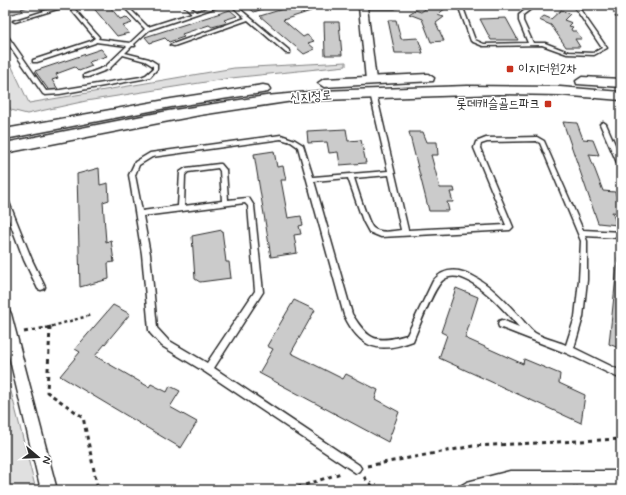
<svg xmlns="http://www.w3.org/2000/svg" width="626" height="495" font-family="Mynerve,'Poor Story',sans-serif">
<style>
.green{fill:#e0e0e0;stroke:#868686}
.building{fill:#cbcbcb;stroke:#2b2b2b}
.lines{fill:none;stroke-linecap:round;stroke-linejoin:round}
.service-casing{stroke:#2b2b2b;stroke-width:3}
.pedestrian-casing{stroke:#2b2b2b;stroke-width:3}
.minor-casing{stroke:#2b2b2b;stroke-width:3}
.tertiary-casing{stroke:#2b2b2b;stroke-width:3}
.path-far2{stroke:#2b2b2b;stroke-width:1.5;stroke-dasharray:2 2;stroke-linecap:butt}
.path-far1{stroke:#2b2b2b;stroke-width:2.5;stroke-dasharray:3 3;stroke-linecap:butt}
.path{stroke:#2b2b2b;stroke-width:3;stroke-dasharray:4 4;stroke-linecap:butt}
.service{fill:#fff;fill-rule:evenodd}
.pedestrian{fill:#fff;fill-rule:evenodd}
.minor{fill:#fff;fill-rule:evenodd}
.tertiary{fill:#fff;fill-rule:evenodd}
.poi-dot{fill:#c8321e;stroke:#fff;stroke-width:1.5}
.labels{text-anchor:middle;dominant-baseline:central;stroke-width:3;stroke-linejoin:round;paint-order:stroke}
.far-poi-label{font-size:13px;fill:#2b2b2b;stroke:#fff;text-anchor:start}
.far-street-label{font-size:13px;fill:#2b2b2b;stroke:#fff}
</style>
<rect width="100%" height="100%" fill="#fff"/>
<filter id="ink" filterUnits="userSpaceOnUse"><feTurbulence type="fractalNoise" baseFrequency=".025" numOctaves="2"/><feDisplacementMap in="SourceGraphic" scale="8" xChannelSelector="R" yChannelSelector="G"/><feConvolveMatrix kernelMatrix="1 2 1 2 8 2 1 2 1" color-interpolation-filters="sRGB"/></filter>
<g filter="url(#ink)">
<path class="green" d="M5 52 29 103 234 68 346 62V66L231 78 86 101 27 114 11 110 5 97Z
M5 368 36 490H5Z"/>
<path class="building" d="M17 5H36L21 9 23 11 12 14 10 12 5 13V8Z
M91 5H115L110 7 120 19 126 17 132 23 123 26 129 33 117 36Z
M248 5H274L254 12 247 6Z
M296 5H303L311 11 283 20 303 37 307 35 314 41 308 43 315 49 304 54 260 16Z
M431 5 446 8 437 15 444 17 436 23 444 41 431 42 422 19 409 14 415 10 421 12Z
M230 10 237 16 224 20 227 23 212 27 209 25 182 34 184 37 169 42 165 38 150 43 145 37Z
M561 10 570 14 564 20 572 23 569 26 573 27 571 29 572 31H576L582 39H575L580 47H566L551 25 539 20 544 16 551 19Z
M506 18 518 40H491L480 19Z
M388 20H396L401 39 418 38 423 53H395Z
M324 22H339L342 55H325Z
M101 49 107 56 89 62 92 66 79 71 75 67 56 74 58 78 52 80 58 89 50 92 35 71Z
M563 122 577 123 583 139 593 140 599 155 589 154 603 191 615 192 621 207V213L612 212 617 225 598 223Z
M346 129 348 141 361 140 366 163 340 165 338 152 329 153 327 142 308 143 307 131Z
M409 132H423L427 142H437L438 155H431L440 188H454L455 192H450L453 202H447L449 211H429Z
M274 151 277 167 283 166 286 180H281L288 218 301 216 303 225 299 226 301 234 294 235 297 253 271 257 254 154Z
M99 168 100 185 108 183 109 200 103 202 106 242 111 240 114 262 108 263 109 279 80 287 77 174Z
M222 230 226 262H229L231 278 200 282 195 279 192 236Z
M618 257 621 258V349L609 344Z
M456 288 478 297 465 338 523 364 524 359 560 374 559 383 585 395 581 423 439 358 447 335 441 332Z
M294 300 315 310 291 353 343 379 346 374 378 390 375 399 399 412 388 442 259 373 273 349 267 346Z
M113 305 130 314 95 356 149 387 151 384 167 392 170 386 180 391 170 407 197 422 181 448 60 376 80 352 75 349Z"/>
<g class="lines">
<g class="service-casing">
<path id="service" d="M63 5H71L99 37 98 39 130 43 145 29 122 5H126L148 27 192 13 183 5H188L196 12 217 5H223L149 30 134 44 135 46H132L125 53 149 59 157 64V69L150 77 142 79 60 94 45 95 43 94 5 39V35H7L46 91 60 90 141 77 146 75 153 69V66L145 61 123 55 109 69 88 77H84V75L105 67 127 46 96 42 95 43 37 62H33V60L91 41 95 38 69 7H64L15 22 13 21Z
M231 5H235L290 51V53H286L248 20 174 46 170 45 245 18Z
M330 5 395 6 397 7 395 8H331L329 7Z
M458 5H462L475 40 484 44 528 43 519 21V15L531 5H536L523 15V21L533 43H545L568 52 593 53 602 48 573 5H577L607 48 594 55 567 54 542 45 483 46 471 41Z
M373 91 376 93 408 230 506 225 474 148 476 142 486 138 537 137 544 141 583 230 621 232V238L585 236 587 241V280L583 317 574 348 621 371V379L566 353 499 327 498 324 499 321 502 320 519 327C506 312 465 263 443 280 433 288 419 328 413 341 379 354 360 349 344 315L298 147 291 142 281 139 152 157 139 165 135 175 142 211 178 206 180 172 186 168 219 164H221L226 170 228 200 247 198H249L254 206 263 292 214 368 359 465 361 468 359 471 356 473 205 372 162 346 150 333 149 330 142 254 129 175 135 162 150 153 281 135 295 140 303 145 313 177 388 171 370 93ZM536 141 540 143 581 241 579 280 575 317 566 345C557 341 543 338 535 333 529 329 523 320 518 315 501 296 458 250 433 281L407 335C376 344 369 341 352 314L314 181 348 178 363 221 369 232 381 237 510 230 513 227 480 148 481 144 487 142ZM218 168 220 171 222 201 184 206 185 175 188 172ZM389 175 401 230C393 231 380 234 373 228 368 223 357 187 354 178ZM245 203 248 206 255 291 207 363 168 340 157 328 150 254 143 216Z
M603 122 606 124 621 158V167L618 165 600 124Z
M5 198 8 200 32 260 45 287 44 289 41 290 38 289 24 260 5 209Z"/>
</g>
<g class="pedestrian-casing">
<path id="pedestrian" d="M5 308 9 310 11 314 57 490H41L5 339Z
M510 471H621V487H510L497 490H459L462 485 467 482Z"/>
</g>
<g class="minor-casing">
<path id="minor" d="M360 5H366L367 7 376 80 371 83 366 80 359 7Z"/>
</g>
<g class="tertiary-casing">
<path id="tertiary" d="M428 74 434 78 433 81 324 87 318 83 324 79Z
M582 77 621 79V87L577 84 576 81Z
M263 85 268 86 270 89 268 92 171 107 5 139V129L171 99Z
M467 86 560 87 621 92V100L560 95 498 94 293 101 200 115 5 153V143L168 111 266 96 320 91Z"/>
</g>
<path class="path-far2" d="M610 5 621 28"/>
<path class="path-far1" d="M46 328 91 315"/>
<path class="path" d="M50 327 47 392 83 417 98 490
M24 332 51 327
M367 466 473 446 621 439
M364 477 376 490
M290 490 341 473"/>
<use href="#service" class="service"/>
<use href="#pedestrian" class="pedestrian"/>
<use href="#minor" class="minor"/>
<use href="#tertiary" class="tertiary"/>
</g>
</g>
<g class="poi-dot">
<rect x="506" y="65" width="8" height="8" rx="2"/>
<rect x="544" y="100" width="8" height="8" rx="2"/>
</g>
<g class="labels">
<g class="far-poi-label">
<text x="518" y="69">이지더원2차</text>
<text x="540" y="104" text-anchor="end">롯데캐슬골드파크</text>
</g>
<g class="far-street-label">
<text transform="translate(311 97) rotate(-4)">신지정로</text>
</g>
</g>
<rect width="626" height="495" fill="none" stroke="#fff" stroke-width="20"/>
<rect x="10" y="10" width="606" height="475" fill="none" stroke="#2b2b2b" stroke-width="1.5" filter="url(#ink)"/>
<g transform="translate(38 457) rotate(109)" stroke="#ffffff" stroke-width="3" paint-order="stroke">
<path d="M0-3L7 15L0 10L-7 15Z" fill="#2b2b2b"/>
<text y="-6" font-size="11" font-weight="bold" text-anchor="middle" fill="#2b2b2b">N</text>
</g>
</svg>
